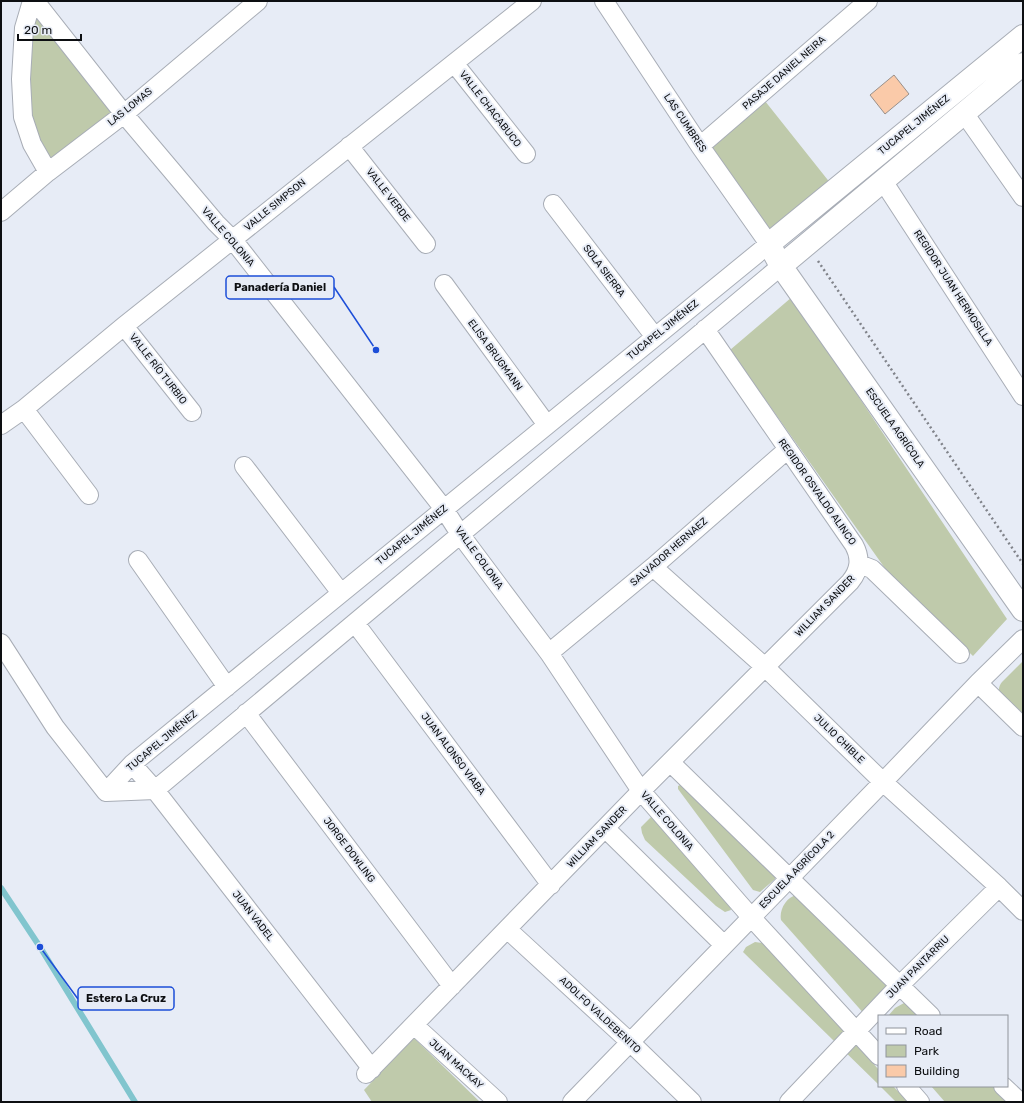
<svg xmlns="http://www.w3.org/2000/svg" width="1024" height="1103" font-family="Rubik,sans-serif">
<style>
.green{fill:#bfcaab}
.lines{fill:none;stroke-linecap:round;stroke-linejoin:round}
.stream{stroke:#81c5ce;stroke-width:6}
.building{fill:#facaa9;stroke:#99908a}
.minor-casing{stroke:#a8adb6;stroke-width:20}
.tertiary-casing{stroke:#a8adb6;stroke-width:24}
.path{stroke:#80838a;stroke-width:2.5;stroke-dasharray:2 3;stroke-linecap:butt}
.minor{stroke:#fff;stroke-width:18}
.tertiary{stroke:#fff;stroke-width:22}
.labels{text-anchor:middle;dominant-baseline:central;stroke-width:4;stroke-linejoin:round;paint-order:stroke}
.street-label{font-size:10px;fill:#0d0f12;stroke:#e7ecf6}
.leader{fill:none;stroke:#1d4ed8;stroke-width:1.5}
.callout-dot{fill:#1d4ed8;stroke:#e7ecf6;stroke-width:1.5}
.callout{fill:#e7ecf6;stroke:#1d4ed8;stroke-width:1.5}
.callout-label{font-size:11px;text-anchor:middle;font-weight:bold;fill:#0d0f12}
</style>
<rect width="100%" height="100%" fill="#e7ecf6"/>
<path class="green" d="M34 2 121 114 48 170 25 117Z
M761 96 831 184 771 234 706 145Z
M792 297 1007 619 973 656 894 581 730 350Z
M1023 661V716L1000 694C998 689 999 686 1002 682Z
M680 785 775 874V879L760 892 753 890 678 789V786Z
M654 814 728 900 731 910 725 912 716 906 645 840 642 833 641 827Z
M797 895 892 983 866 1016 781 920C779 910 786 897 797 895Z
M755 942 762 943 769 946 879 1070V1085L743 952 746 947Z
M904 1003 909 1004 925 1016H888L895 1008Z
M414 1038 480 1102H372L364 1090Z
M880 1086H893L908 1102H896Z
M931 1086H998L1015 1102H945Z"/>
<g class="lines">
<path class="stream" d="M1 888 40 947 135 1102"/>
</g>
<path class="building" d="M894 75 909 94 885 114 870 95Z"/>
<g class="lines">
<g class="minor-casing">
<path id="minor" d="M32 1 24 28 21 79 23 117 32 144 48 172
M35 1 124 114 216 223 233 240 444 509 460 534 549 653 641 791 751 917 879 1056
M454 63 526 154
M964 113 1023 197
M349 146 426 244
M700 146 868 1
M883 181 1023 396
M553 204 655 337
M1 212 48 172 124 114 258 1
M444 284 547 425
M124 326 192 412
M24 409 89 495
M1 425 24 409 124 326 532 1
M244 466 341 593
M138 560 227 687
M859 564 872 569 960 654
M653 567 765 667 883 782 999 887 1023 911
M355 623 551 885
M1 643 55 727 106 792
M549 653 653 567 788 449
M978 683 1023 727
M246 713 452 986
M670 762 931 1016
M132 764 155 790 372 1069
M106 792 132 764 769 244 700 146 604 1
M106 792 155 790 781 266
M605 828 724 945
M507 929 630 1042 692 1102
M414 1025 498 1102
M366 1074 641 791 850 582C860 570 861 558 854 545L705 329
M906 1086 920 1102
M1003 1086 1020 1102
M572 1102 883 782 978 683 1023 639
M789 1102 900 985 999 887"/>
</g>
<g class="tertiary-casing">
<path id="tertiary" d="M1023 36 769 244 781 266 1023 610
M781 266 1023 64"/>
</g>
<path class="path" d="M818 261 1023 564"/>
<use href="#minor" class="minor"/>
<use href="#tertiary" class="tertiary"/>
</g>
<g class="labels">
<g class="street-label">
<text transform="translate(784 73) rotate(-41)">PASAJE DANIEL NEIRA</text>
<text transform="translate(130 107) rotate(-39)">LAS LOMAS</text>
<text transform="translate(490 109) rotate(52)">VALLE CHACABUCO</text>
<text transform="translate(685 123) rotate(56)">LAS CUMBRES</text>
<text transform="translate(914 125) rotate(-39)">TUCAPEL JIMÉNEZ</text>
<text transform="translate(388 195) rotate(52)">VALLE VERDE</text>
<text transform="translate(275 205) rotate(-39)">VALLE SIMPSON</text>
<text transform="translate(228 237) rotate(49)">VALLE COLONIA</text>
<text transform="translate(604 271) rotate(53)">SOLA SIERRA</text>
<text transform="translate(953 288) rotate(57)">REGIDOR JUAN HERMOSILLA</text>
<text transform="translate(663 330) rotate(-39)">TUCAPEL JIMÉNEZ</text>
<text transform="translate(495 355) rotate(54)">ELISA BRUGMANN</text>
<text transform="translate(158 369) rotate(52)">VALLE RÍO TURBIO</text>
<text transform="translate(895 428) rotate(55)">ESCUELA AGRÍCOLA</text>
<text transform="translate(817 492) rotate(55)">REGIDOR OSVALDO ALINCO</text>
<text transform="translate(412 535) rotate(-39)">TUCAPEL JIMÉNEZ</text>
<text transform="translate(669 552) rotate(-41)">SALVADOR HERNAEZ</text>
<text transform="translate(479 558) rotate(54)">VALLE COLONIA</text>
<text transform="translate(825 606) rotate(-46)">WILLIAM SANDER</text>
<text transform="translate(839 739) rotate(44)">JULIO CHIBLE</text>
<text transform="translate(162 741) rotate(-40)">TUCAPEL JIMÉNEZ</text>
<text transform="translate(453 754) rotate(53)">JUAN ALONSO VIABA</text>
<text transform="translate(667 821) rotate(49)">VALLE COLONIA</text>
<text transform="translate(597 837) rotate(-46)">WILLIAM SANDER</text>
<text transform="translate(349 850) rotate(53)">JORGE DOWLING</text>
<text transform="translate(797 870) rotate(-46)">ESCUELA AGRÍCOLA 2</text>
<text transform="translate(253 916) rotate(52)">JUAN VADEL</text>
<text transform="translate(918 967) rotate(-45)">JUAN PANTARRIU</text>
<text transform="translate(600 1015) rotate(43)">ADOLFO VALDEBENITO</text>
<text transform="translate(456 1064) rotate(42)">JUAN MACKAY</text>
</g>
</g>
<path class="leader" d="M376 350L334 287M40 947L78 999"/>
<g class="callout-dot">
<circle cx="376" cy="350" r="4"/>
<circle cx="40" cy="947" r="4"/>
</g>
<g class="callout">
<rect x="226" y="276" width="108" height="23" rx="4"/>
<rect x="78" y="987" width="96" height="23" rx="4"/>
</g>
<g class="callout-label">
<text x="280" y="291">Panadería Daniel</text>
<text x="126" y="1002">Estero La Cruz</text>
</g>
<rect width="1024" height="1103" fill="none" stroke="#0d0f12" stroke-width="4"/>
<rect x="878" y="1015" width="130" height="72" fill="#e7ecf6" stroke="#90949b"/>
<rect x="886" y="1028" width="20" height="6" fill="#ffffff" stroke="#90949b"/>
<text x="914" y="1035" font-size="12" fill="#0d0f12">Road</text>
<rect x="886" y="1045" width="20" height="12" fill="#bfcaab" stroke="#90949b"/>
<text x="914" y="1055" font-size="12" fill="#0d0f12">Park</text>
<rect x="886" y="1065" width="20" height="12" fill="#facaa9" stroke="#90949b"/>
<text x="914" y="1075" font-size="12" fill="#0d0f12">Building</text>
<path d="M18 34v6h63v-6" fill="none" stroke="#0d0f12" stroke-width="2"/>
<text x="24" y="34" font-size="12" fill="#0d0f12" stroke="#e7ecf6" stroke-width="3" paint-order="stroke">20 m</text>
</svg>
